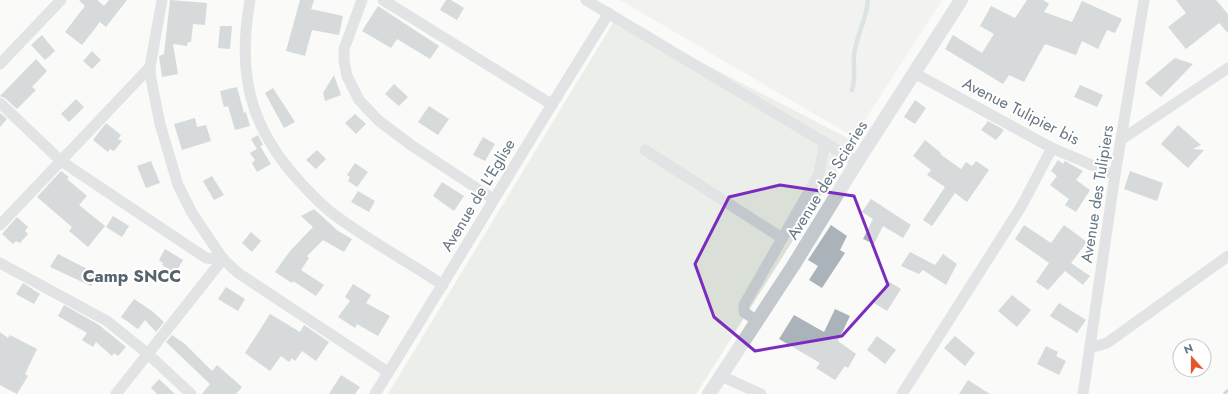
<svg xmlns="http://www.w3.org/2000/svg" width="1228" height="394" viewBox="0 0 1228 394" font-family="Jost,sans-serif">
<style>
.built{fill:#e8e9e9}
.green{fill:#dadfd7}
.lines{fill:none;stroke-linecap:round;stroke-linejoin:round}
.stream{stroke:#bbc7cb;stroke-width:4.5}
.building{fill:#aab3b9}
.minor{stroke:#c3c8cc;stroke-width:11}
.tertiary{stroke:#c3c8cc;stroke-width:14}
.rail{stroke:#a2aab0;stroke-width:3;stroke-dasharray:6 3;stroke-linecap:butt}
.marked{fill:none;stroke:#7b2cbf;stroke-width:3;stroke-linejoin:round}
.labels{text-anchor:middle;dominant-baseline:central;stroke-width:4;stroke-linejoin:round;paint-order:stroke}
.street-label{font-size:16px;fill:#657683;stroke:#fff}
.neighbourhood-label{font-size:17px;font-weight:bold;fill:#57646e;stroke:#fff}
</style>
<rect width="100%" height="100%" fill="#fafaf8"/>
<path class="built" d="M620 0H942L854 137Z"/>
<path class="green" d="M616 18 855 142 696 394H388Z"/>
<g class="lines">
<path class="stream" d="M852 90C856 78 853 67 854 55 856 36 867 19 868 0"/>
</g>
<g class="building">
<path d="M79 0H97L104 6 109 0H127L106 27 100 22 82 45 65 32 85 6Z"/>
<path d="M170 0 207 3 205 25 193 24 191 42H188L187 46 173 44 178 74 162 77 159 56 164 54Z"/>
<path d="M300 0H314L311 9 343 16 339 35 312 30 305 56 286 51Z"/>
<path d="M446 0H451L464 8 457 20 440 10Z"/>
<path d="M1027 0H1043L1049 4 1044 12 1072 22 1082 1 1122 19 1115 33 1107 30 1098 49 1082 41 1076 55 1045 44 1024 82 1009 75 1003 84 945 49 953 35 982 53 994 34 980 26 991 6 1015 18Z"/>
<path d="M1176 0H1216L1228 14V33L1219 23 1186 49 1168 27 1186 13Z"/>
<path d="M378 6 439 46 430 59 397 39 391 48 362 31Z"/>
<path d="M220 26H232L230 49 218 48Z"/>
<path d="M42 35 55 51 45 60 31 45Z"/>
<path d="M92 51 101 60 92 69 83 61Z"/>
<path d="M1175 58 1193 64 1161 97 1145 83Z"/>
<path d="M36 59 47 71 32 87 36 90 17 109 5 98 0 96Z"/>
<path d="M334 75 341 95 325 101 323 93Z"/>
<path d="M394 84 408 97 399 106 385 94Z"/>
<path d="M1080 85 1103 95 1097 107 1074 97Z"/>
<path d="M237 87 244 113 246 112 250 126 235 130 228 106 224 107 220 91Z"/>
<path d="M273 88 295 122 284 128 265 93Z"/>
<path d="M76 99 84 107 69 122 61 114Z"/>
<path d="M915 100 926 108 915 124 904 117Z"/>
<path d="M429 106 449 119 438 135 418 122Z"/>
<path d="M0 113 7 119 0 127Z"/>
<path d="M355 114 366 124 356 134 345 123Z"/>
<path d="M195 118 197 127 206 125 211 141 182 150 174 124Z"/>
<path d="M988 121 1004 130 996 140 981 130Z"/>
<path d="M106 123 121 135 118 139 122 141 114 151 110 149 108 152 93 140Z"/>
<path d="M1178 125 1201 145 1193 149 1204 150 1188 168 1161 144Z"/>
<path d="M258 135 263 145 260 146 271 164 257 172 252 163 255 160 250 153 257 149 251 139Z"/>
<path d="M483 137 495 144 485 161 473 155Z"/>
<path d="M925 140 941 153 940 154 961 169 966 162 972 166 976 161 989 170 967 202 955 193 932 226 923 220 945 187 927 175 931 170 913 156Z"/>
<path d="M317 150 326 159 316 169 306 160Z"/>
<path d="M1058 160 1063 164 1065 161 1083 171 1076 180 1090 190 1076 212 1065 205 1069 199 1050 185 1057 176 1051 171Z"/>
<path d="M151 161 160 183 146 188 137 166Z"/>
<path d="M355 163 368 172 357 187 348 181 350 177 347 175Z"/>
<path d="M61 171 69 177 67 179 87 196 79 205 105 226 88 247 69 231 72 227 37 197Z"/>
<path d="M1130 171 1163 183 1157 201 1124 189Z"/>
<path d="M212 176 224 195 214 200 203 181Z"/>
<path d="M442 182 464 196 454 211 433 196Z"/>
<path d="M358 191 375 201 369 212 351 202Z"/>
<path d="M871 199 911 225 903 238 883 226 874 244 863 239 873 219 862 212Z"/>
<path d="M314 209 338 231 352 239 344 252 323 240 307 256 309 258 301 270 324 285 316 296 293 281 292 283 275 272 290 251 313 227 301 216Z"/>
<path d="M113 216 129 226 122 237 106 227Z"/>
<path d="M17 217 28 227 25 231 28 234 20 243 16 241 13 244 2 234Z"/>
<path d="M831 225 847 236 840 250 845 253 822 288 809 280 818 266 808 260Z"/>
<path d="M1024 225 1051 243 1064 225 1087 242 1071 263 1090 276 1083 285 1065 271 1048 290 1036 282 1049 263 1015 239Z"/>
<path d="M251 232 261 241 252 252 242 243Z"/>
<path d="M165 249 183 260 177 270 173 268 172 271 162 265 163 263 159 260Z"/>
<path d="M910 252 935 265 943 254 957 264 946 285 923 270 919 274 901 266Z"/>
<path d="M58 254 97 274 91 286 50 267Z"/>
<path d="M888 281 901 289 887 311 874 303Z"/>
<path d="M23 283 40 294 34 304 16 294Z"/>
<path d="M353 284 371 295 366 303 390 316 378 336 357 324 355 328 338 317 350 301 345 297Z"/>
<path d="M226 287 245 299 238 311 218 299Z"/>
<path d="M1012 295 1031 310 1017 327 998 311Z"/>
<path d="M134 299 152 311 164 322 156 332 145 320 138 329 121 317Z"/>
<path d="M1059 303 1086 320 1077 333 1050 316Z"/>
<path d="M64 305 99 325 126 347 118 356 114 353 112 356 96 342 93 347 82 340 87 333 58 316Z"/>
<path d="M835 309 850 316 838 341 856 354 848 368 845 366 835 380 816 368 820 363 779 339 794 315 824 332Z"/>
<path d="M270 314 300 332 304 325 329 342 316 361 302 351 295 361 292 358 289 362 281 356 270 371 245 353Z"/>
<path d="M0 332 8 338 10 335 37 349 25 374 28 376 17 394 0 385Z"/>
<path d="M172 335 185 344 212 371 217 365 242 387 236 394H202L210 384 166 342Z"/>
<path d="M877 336 896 350 885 364 867 350Z"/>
<path d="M955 336 975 353 965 366 944 348Z"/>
<path d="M1046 346 1058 352 1056 356 1066 361 1059 375 1037 364Z"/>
<path d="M341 375 360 387 355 394H329Z"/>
<path d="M159 379 175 394H157L151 388Z"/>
<path d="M968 380 990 394H959Z"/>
</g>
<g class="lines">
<g class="minor">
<path d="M162 0 150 67 151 79 160 124 178 185 192 213 223 259 238 273 388 372"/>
<path d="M250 0C237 73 249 127 300 182 311 194 323 207 336 216 370 241 408 262 443 285"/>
<path d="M362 0 344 49V61L347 76 359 100 379 121 411 145 493 199"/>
<path d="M383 0 551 104"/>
<path d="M586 0 857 162"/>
<path d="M0 64 61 0"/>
<path d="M914 73 1052 148 1115 175"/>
<path d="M0 103 61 161 206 258 223 259"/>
<path d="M1122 139 1228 68"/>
<path d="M645 150 782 238"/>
<path d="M0 225 150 67"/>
<path d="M0 263 107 321 148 354 191 394"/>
<path d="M757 321 744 312V305L819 174 825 142"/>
<path d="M1090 348 1107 343 1228 256"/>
<path d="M721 376 761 394"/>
<path d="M116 394 223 259"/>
<path d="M375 394C454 268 529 139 609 13"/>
<path d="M902 394 1021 207 1052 148"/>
<path d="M1083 394 1115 175 1144 0"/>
</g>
<path class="tertiary" d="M709 394 793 266 857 162 961 0"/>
<path class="rail" d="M1224 394 1228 390"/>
</g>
<path d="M0 0H1228V394H0ZM780 185 854 196 888 285 842 336 755 351 714 317 695 264 729 197Z" fill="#fafaf8" fill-opacity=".55" fill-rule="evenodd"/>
<path class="marked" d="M780 185 854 196 888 285 842 336 755 351 714 317 695 264 729 197Z"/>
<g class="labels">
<g class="street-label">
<text transform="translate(1021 111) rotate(27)">Avenue Tulipier bis</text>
<text transform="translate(827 180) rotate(-58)">Avenue des Scieries</text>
<text transform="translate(1097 194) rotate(-81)">Avenue des Tulipiers</text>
<text transform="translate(478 195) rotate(-59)">Avenue de L'Eglise</text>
</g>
<g class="neighbourhood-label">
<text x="132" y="276">Camp SNCC</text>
</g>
</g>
<g transform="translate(1192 358) rotate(339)"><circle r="19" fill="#ffffff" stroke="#c1c8cd"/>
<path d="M0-3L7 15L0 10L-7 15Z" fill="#e4572e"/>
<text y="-6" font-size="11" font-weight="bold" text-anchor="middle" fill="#657683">N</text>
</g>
</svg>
